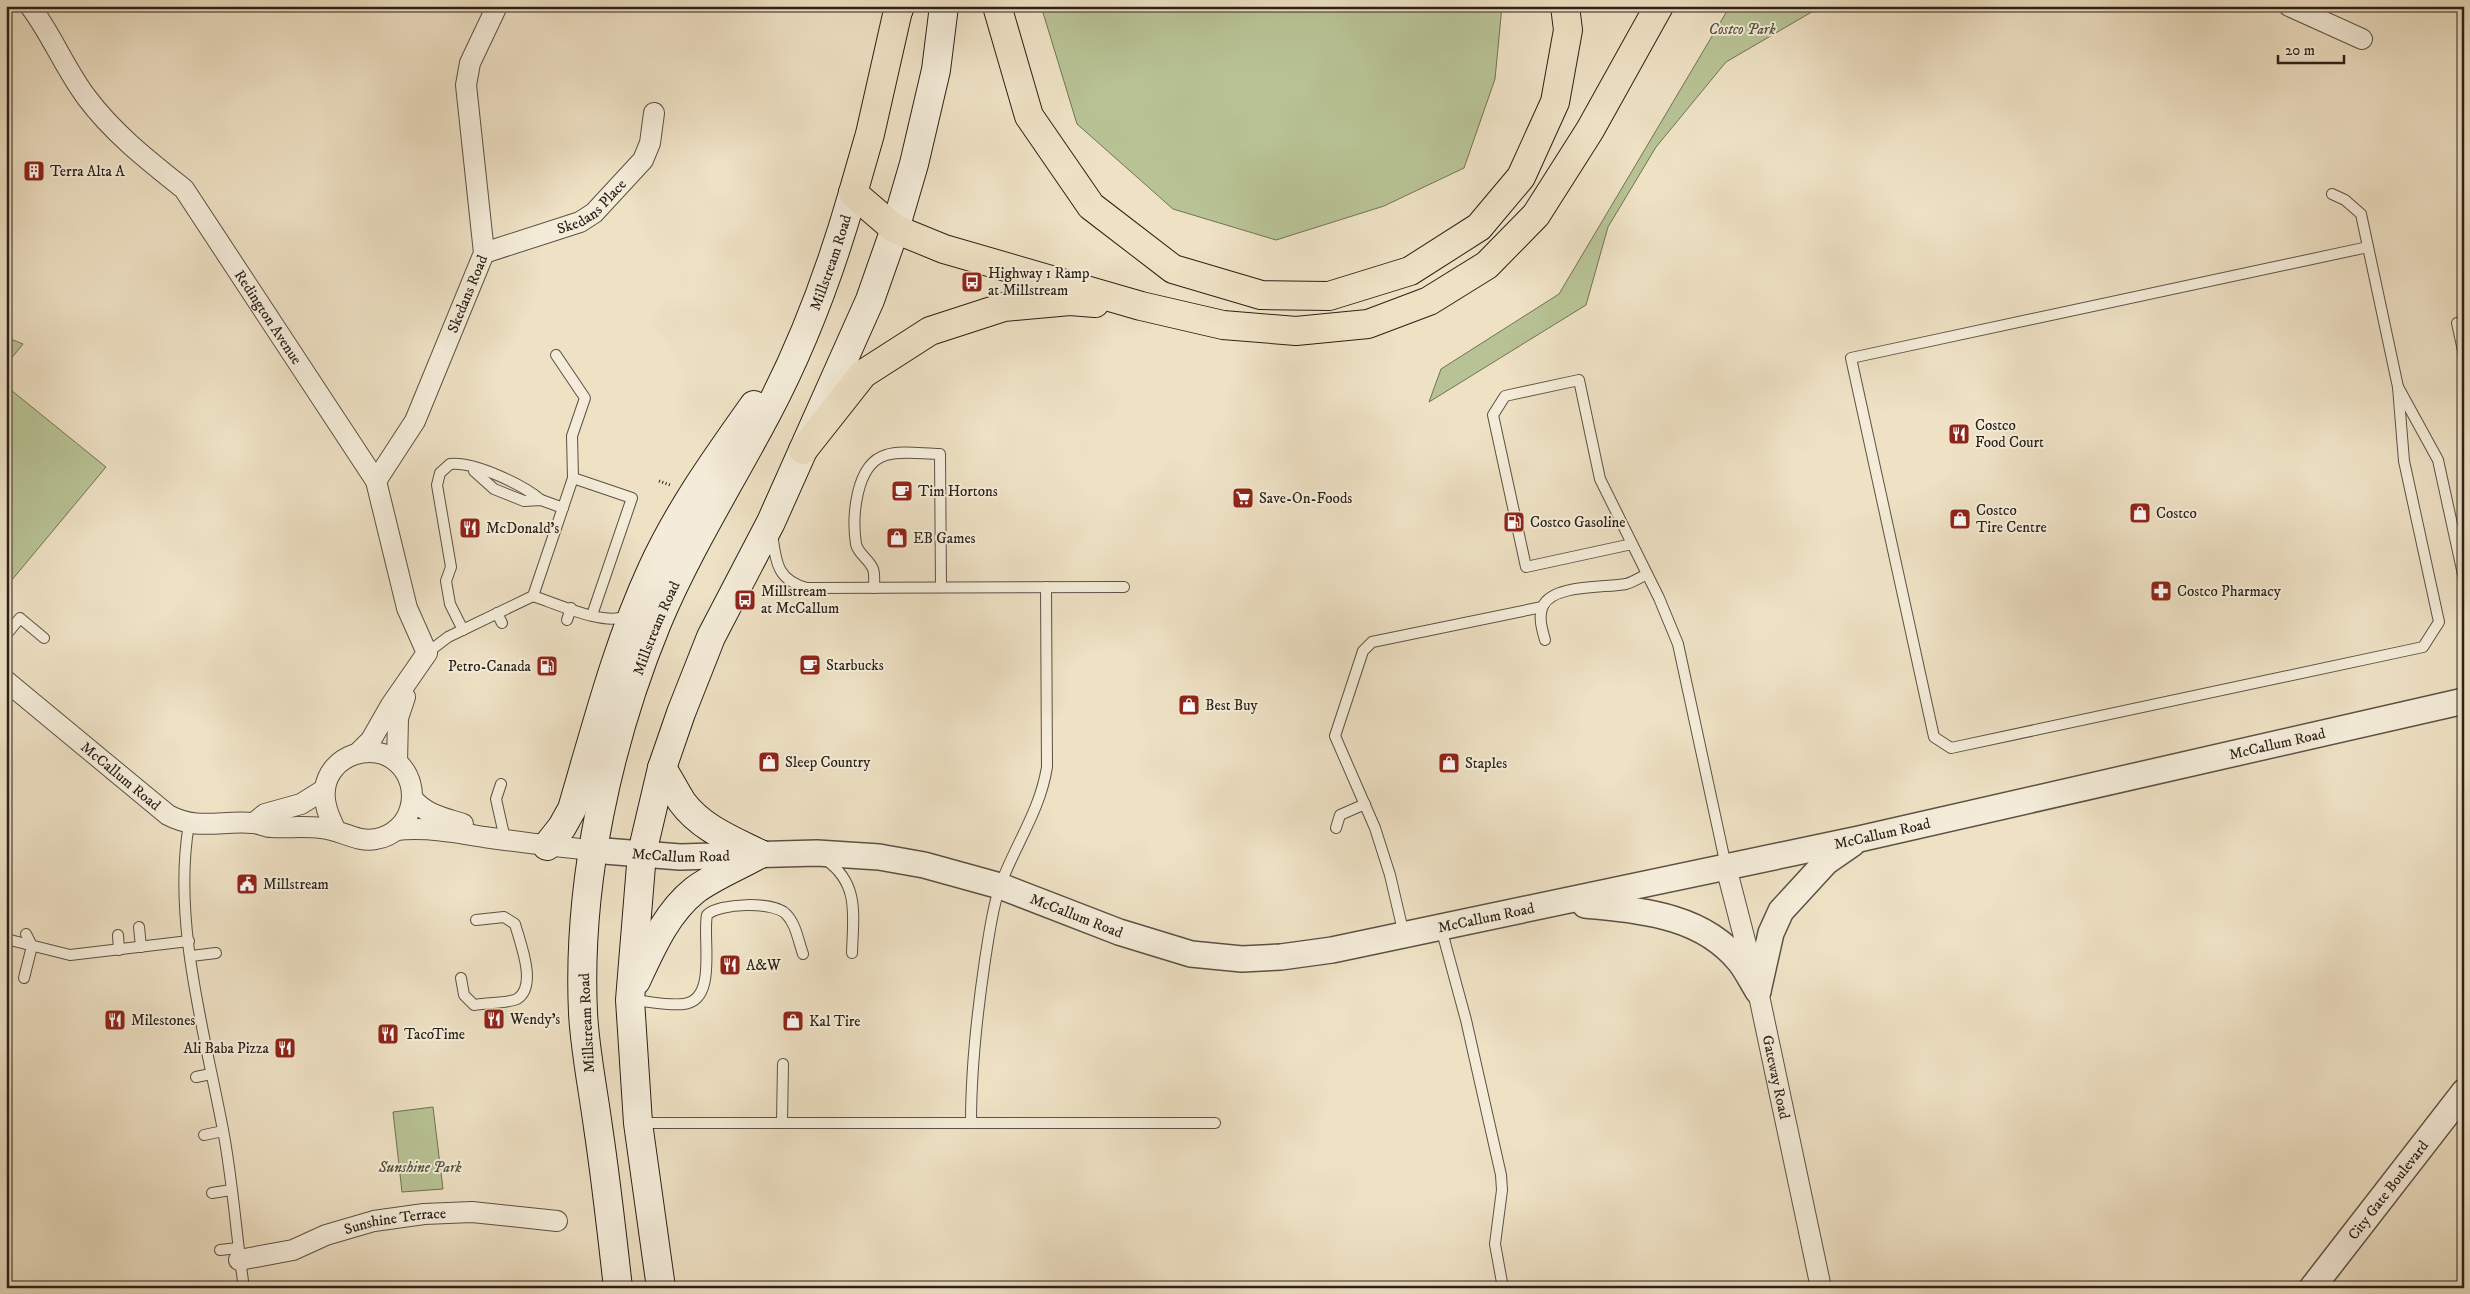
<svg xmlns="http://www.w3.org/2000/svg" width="2470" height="1294" viewBox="0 0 2470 1294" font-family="'IM FELL DW Pica',serif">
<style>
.green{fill:#b8c395;stroke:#727257}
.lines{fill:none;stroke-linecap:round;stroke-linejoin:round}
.service-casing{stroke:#5c5144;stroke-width:12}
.minor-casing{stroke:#5c5144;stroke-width:22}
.tertiary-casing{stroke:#5c5144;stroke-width:28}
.secondary-casing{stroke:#2b2119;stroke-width:30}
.primary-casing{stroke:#2b2119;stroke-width:30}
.motorway-casing{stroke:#2b2119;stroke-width:30}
.path{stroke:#2b2119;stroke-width:3;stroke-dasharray:1 2.5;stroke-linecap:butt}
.service{stroke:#f4ecd9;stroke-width:10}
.minor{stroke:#f4ecd9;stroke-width:20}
.tertiary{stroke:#f4ecd9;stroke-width:25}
.secondary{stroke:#f4ecd9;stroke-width:28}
.primary{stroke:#eee1c4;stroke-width:28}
.motorway{stroke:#eee1c4;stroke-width:28}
.labels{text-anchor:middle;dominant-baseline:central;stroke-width:4;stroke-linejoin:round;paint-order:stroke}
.park-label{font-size:15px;font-style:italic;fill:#55523e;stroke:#f4ecd9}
.poi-label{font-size:15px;fill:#2b2119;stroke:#f4ecd9;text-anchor:start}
.street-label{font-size:15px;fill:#2b2119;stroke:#f4ecd9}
</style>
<rect width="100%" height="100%" fill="#eee1c4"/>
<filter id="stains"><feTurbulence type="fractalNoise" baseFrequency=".004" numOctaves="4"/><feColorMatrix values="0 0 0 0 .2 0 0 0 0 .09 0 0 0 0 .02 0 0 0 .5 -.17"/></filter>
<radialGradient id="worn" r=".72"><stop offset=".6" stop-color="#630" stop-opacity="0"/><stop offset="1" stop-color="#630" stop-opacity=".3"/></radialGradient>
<g class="green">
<path d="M1041 6H1502L1495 79 1464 168 1384 206 1276 240 1173 209 1077 124Z"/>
<path d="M1730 6H1822L1726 62 1656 147 1608 227 1586 305 1429 402 1441 369 1559 294Z"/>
<path d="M6 337 23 344 6 365Z"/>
<path d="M6 386 106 467 6 587Z"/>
<path d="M433 1107 443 1189 402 1192 393 1112Z"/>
</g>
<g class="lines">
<g class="service-casing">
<g id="service">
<path d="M2332 194 2345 200 2361 214 2398 387 2438 460 2464 579"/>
<path d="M2368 247 1851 358 1934 737 1951 748 2423 647 2439 622 2404 461 2398 387"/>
<path d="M2464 322 2457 323 2464 355"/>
<path d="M556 355 585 398 572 436 573 478"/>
<path d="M474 471 494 489 524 501 541 500 563 508"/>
<path d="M772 533C776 561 776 580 807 588L1124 587"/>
<path d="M1632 544 1526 567 1493 415 1505 396 1579 380 1600 479 1659 598 1678 644 1726 866"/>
<path d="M874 588C874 582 875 574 873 569 869 559 858 554 856 544 852 518 855 464 886 455 901 450 923 454 940 454L941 587"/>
<path d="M533 596C555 603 608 628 627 615"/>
<path d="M497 613 502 623"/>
<path d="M567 620 571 608"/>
<path d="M463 630 450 604 446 581 451 567 437 485 440 473 450 464C474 461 523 485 541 500"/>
<path d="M6 635 20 618 44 638"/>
<path d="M1545 640C1542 629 1538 617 1543 606 1553 584 1605 588 1626 584 1633 582 1641 577 1647 574"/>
<path d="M427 653 448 637 533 596 573 478 632 498 592 615"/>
<path d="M501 784 496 799 505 839"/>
<path d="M189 824C172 921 205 1034 223 1130 233 1182 236 1235 244 1288"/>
<path d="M1336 828 1340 815 1365 804"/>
<path d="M826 860C860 884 853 916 852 953"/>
<path d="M139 927 141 947"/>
<path d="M1441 928 1466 1020 1501 1175 1502 1190 1495 1244 1503 1288"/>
<path d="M118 935 119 950"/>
<path d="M1404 935 1390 875 1375 828 1335 736 1363 651 1372 642 1542 607"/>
<path d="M6 939 70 955 189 941"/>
<path d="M191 956 216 953"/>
<path d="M24 978 32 946 26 934"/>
<path d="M461 978 464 995 474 1005C484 1003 509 1003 517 999 538 986 520 943 515 924L504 917 476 920"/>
<path d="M631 1000C648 1001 667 1006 684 1004 718 1000 702 938 707 915 719 903 773 901 786 914 796 924 798 940 803 954"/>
<path d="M196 1077 211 1074"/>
<path d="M782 1122 783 1064"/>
<path d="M971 1122C971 1067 977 1014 985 960 989 936 992 909 1000 886 1015 845 1040 811 1047 767L1046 587"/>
<path d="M638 1123H1215"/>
<path d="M204 1135 223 1131"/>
<path d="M212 1193 231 1190"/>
<path d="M220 1250 238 1248"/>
</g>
</g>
<g class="minor-casing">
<g id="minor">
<path id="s1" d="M30 6C52 35 65 69 87 98 114 134 149 161 184 189L376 481 407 608 427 653 391 705 371 740 358 753"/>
<path d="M2289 6 2362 39"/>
<path id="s2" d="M484 253 580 222 594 213 643 160 650 143 654 113"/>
<path id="s3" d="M376 481 415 421 484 253 466 85 470 63 497 6"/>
<path id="s4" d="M6 681 168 815C198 831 222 820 253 823 259 823 265 827 271 827 288 828 304 826 321 828 339 829 357 843 376 839 412 833 424 788 398 763 374 740 329 755 325 789 323 803 329 816 335 829"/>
<path d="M397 762 398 718 405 697"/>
<path d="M413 799C426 815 445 818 463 824"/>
<path d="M254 823 265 814 301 804 325 789"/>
<path d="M396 830C426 827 455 832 484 837 520 842 556 847 592 850"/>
<path id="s5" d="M1726 867 1758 991 1821 1288"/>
<path id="s6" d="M239 1260 293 1250 326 1235 374 1221 424 1214 472 1212 557 1221"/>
</g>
</g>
<g class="tertiary-casing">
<g id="tertiary">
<path id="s7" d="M592 850 680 857 817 853 879 857 924 865 1000 886 1119 932 1191 954 1242 959 1281 957 1332 950 1859 839 2464 701"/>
<path d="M1585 905C1641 911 1701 914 1740 962 1747 971 1752 982 1758 991"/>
<path d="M1758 991 1771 933 1781 911 1826 862 1852 844"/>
<path id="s8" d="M2312 1288 2464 1092"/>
</g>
</g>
<g class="secondary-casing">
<g id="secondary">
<path d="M662 768C669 779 675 791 682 802 701 828 732 840 760 854"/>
<path d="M547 846 562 827 572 809C596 728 617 645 652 569 679 510 717 457 754 405"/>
<path d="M636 981C651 949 666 913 695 890 714 876 739 866 760 854"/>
<path id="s9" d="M618 1288C612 1234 606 1180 598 1127 593 1089 585 1051 583 1013 577 884 608 742 657 623 687 551 730 483 767 413 804 343 831 270 853 193"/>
<path d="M661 1288 638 1123 630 1000 642 853 662 768 681 713 711 637 771 522 870 300 895 229 914 164 936 70 944 6"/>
</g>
</g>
<g class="primary-casing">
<path id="primary" d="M853 193 870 134 899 6"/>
</g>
<g class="motorway-casing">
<g id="motorway">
<path d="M899 6V9"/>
<path d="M997 6 1029 116 1091 206 1173 269 1261 295 1329 296 1410 271 1479 227 1521 177 1555 102 1568 30 1565 6"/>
<path d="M853 193 895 229 944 249 1141 306 1223 325 1296 331 1368 324 1429 301 1487 265 1536 215 1590 130 1659 6"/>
<path d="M803 450 863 374 930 331 1004 307 1070 301 1095 303"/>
</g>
</g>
<path class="path" d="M659 481 670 485"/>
<use href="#service" class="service"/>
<use href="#minor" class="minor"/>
<use href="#tertiary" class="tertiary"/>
<use href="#secondary" class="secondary"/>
<use href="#primary" class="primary"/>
<use href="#motorway" class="motorway"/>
</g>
<defs>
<g id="building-square" transform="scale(1.125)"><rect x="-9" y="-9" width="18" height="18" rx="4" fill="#8f2418" stroke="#f4ecd9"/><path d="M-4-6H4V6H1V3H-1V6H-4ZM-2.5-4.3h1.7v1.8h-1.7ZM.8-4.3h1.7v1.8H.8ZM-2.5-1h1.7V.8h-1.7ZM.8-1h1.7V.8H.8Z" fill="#fff"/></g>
<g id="bus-square" transform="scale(1.125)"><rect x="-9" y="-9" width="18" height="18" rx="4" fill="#8f2418" stroke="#f4ecd9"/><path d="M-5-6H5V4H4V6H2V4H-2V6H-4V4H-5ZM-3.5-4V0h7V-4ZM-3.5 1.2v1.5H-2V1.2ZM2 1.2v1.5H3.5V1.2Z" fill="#fff"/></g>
<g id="restaurant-square" transform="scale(1.125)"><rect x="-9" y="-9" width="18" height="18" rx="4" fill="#8f2418" stroke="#f4ecd9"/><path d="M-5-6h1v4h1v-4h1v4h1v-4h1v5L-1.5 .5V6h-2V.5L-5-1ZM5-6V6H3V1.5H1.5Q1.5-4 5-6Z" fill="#fff"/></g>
<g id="cafe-square" transform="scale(1.125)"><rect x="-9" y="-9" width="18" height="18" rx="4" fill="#8f2418" stroke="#f4ecd9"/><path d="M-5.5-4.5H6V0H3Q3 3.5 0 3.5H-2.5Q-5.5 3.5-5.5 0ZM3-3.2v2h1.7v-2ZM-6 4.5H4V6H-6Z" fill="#fff"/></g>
<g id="supermarket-square" transform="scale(1.125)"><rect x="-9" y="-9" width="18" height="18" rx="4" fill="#8f2418" stroke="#f4ecd9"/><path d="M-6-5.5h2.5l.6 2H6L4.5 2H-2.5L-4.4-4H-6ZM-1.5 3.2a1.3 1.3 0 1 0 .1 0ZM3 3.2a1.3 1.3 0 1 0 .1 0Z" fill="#fff"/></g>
<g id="shop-square" transform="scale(1.125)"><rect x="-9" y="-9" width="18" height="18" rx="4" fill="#8f2418" stroke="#f4ecd9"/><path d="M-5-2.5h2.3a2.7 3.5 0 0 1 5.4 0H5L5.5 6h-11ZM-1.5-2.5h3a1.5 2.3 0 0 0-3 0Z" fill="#fff"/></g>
<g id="fuel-square" transform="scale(1.125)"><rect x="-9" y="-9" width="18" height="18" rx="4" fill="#8f2418" stroke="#f4ecd9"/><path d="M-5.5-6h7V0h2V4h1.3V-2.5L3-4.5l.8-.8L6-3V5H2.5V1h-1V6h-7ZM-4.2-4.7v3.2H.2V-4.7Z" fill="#fff"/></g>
<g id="pharmacy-square" transform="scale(1.125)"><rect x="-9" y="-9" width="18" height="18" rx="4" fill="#8f2418" stroke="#f4ecd9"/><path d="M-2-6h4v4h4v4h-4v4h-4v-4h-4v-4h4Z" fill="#fff"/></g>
<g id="civic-square" transform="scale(1.125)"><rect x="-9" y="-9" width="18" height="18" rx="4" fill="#8f2418" stroke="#f4ecd9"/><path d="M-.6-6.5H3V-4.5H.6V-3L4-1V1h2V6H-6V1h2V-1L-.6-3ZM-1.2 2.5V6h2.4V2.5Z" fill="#fff"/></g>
</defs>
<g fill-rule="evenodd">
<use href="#building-square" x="34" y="171"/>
<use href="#bus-square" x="972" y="282"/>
<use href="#restaurant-square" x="1959" y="434"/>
<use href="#cafe-square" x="902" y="491"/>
<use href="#supermarket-square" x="1243" y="498"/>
<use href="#shop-square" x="2140" y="513"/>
<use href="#shop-square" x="1960" y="519"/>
<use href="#fuel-square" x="1514" y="522"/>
<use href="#restaurant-square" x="470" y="528"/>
<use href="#shop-square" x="897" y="538"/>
<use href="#pharmacy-square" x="2161" y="591"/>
<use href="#bus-square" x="745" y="600"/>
<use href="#cafe-square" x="810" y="665"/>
<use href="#fuel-square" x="547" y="666"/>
<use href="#shop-square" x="1189" y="705"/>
<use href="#shop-square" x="769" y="762"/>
<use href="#shop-square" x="1449" y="763"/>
<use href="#civic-square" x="247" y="884"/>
<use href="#restaurant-square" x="730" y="965"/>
<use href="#restaurant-square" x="494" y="1019"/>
<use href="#restaurant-square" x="115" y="1020"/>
<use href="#shop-square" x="793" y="1021"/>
<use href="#restaurant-square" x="388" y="1034"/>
<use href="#restaurant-square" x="285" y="1048"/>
</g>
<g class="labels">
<g class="park-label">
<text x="1742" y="29">Costco Park</text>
<text x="420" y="1167">Sunshine Park</text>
</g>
<g class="poi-label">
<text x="50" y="171">Terra Alta A</text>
<text x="988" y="273">Highway 1 Ramp<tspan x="988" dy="17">at Millstream</tspan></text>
<text x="1975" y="425">Costco<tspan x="1975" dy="17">Food Court</tspan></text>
<text x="918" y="491">Tim Hortons</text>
<text x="1259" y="498">Save-On-Foods</text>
<text x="1976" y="510">Costco<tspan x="1976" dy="17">Tire Centre</tspan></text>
<text x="2156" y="513">Costco</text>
<text x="1530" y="522">Costco Gasoline</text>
<text x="486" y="528">McDonald's</text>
<text x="913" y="538">EB Games</text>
<text x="761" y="591">Millstream<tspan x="761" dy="17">at McCallum</tspan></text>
<text x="2177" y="591">Costco Pharmacy</text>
<text x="826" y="665">Starbucks</text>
<text x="531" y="666" text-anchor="end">Petro-Canada</text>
<text x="1205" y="705">Best Buy</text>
<text x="785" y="762">Sleep Country</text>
<text x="1465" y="763">Staples</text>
<text x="263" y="884">Millstream</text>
<text x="746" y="965">A&amp;W</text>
<text x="510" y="1019">Wendy's</text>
<text x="131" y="1020">Milestones</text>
<text x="809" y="1021">Kal Tire</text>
<text x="404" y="1034">TacoTime</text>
<text x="269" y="1048" text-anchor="end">Ali Baba Pizza</text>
</g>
<g class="street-label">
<text stroke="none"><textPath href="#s2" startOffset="119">Skedans Place</textPath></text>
<text stroke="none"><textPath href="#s9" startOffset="1078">Millstream Road</textPath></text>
<text stroke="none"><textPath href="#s3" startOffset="209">Skedans Road</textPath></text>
<text stroke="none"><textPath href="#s1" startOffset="395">Redington Avenue</textPath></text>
<text stroke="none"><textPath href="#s9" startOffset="672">Millstream Road</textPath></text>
<text stroke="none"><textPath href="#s7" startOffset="1724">McCallum Road</textPath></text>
<text stroke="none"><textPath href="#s4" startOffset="149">McCallum Road</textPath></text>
<text stroke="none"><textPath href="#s7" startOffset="1319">McCallum Road</textPath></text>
<text stroke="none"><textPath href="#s7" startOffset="89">McCallum Road</textPath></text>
<text stroke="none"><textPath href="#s7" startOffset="494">McCallum Road</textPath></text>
<text stroke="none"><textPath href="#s7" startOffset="914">McCallum Road</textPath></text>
<text transform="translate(587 1023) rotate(-93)">Millstream Road</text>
<text stroke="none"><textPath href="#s5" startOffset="216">Gateway Road</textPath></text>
<text stroke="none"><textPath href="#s8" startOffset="124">City Gate Boulevard</textPath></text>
<text stroke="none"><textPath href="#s6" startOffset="162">Sunshine Terrace</textPath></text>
</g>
</g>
<rect width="2470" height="1294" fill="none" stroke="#eee1c4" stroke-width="25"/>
<rect x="8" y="8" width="2455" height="1279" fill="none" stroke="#2b2119" stroke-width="2.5"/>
<rect x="12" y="12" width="2445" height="1269" fill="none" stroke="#2b2119"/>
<path d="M2278 55v8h66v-8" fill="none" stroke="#2b2119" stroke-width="2.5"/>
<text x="2285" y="55" font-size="15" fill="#2b2119" stroke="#f4ecd9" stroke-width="4" paint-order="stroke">20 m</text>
<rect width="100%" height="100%" filter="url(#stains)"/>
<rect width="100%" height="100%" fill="url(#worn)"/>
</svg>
